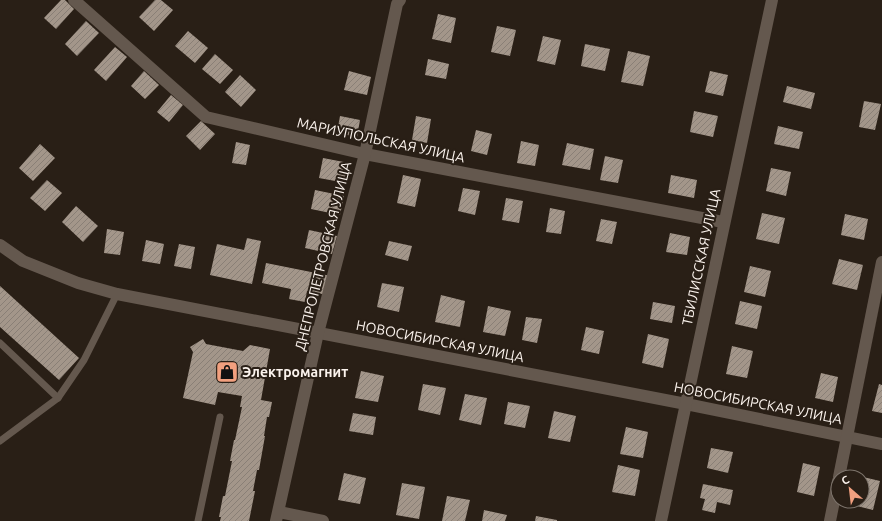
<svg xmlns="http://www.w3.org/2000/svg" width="882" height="521" viewBox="0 0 882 521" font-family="Ubuntu,sans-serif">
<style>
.building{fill:url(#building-hatch)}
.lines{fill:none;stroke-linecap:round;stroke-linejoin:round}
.lane{stroke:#64584e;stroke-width:7}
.street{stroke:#64584e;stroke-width:12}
.labels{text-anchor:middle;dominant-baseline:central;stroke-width:4;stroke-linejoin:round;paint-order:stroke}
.street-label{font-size:14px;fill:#fbf3ed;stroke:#291f16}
.poi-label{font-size:14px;font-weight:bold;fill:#fbf3ed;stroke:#291f16;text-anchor:start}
</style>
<defs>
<pattern id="building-hatch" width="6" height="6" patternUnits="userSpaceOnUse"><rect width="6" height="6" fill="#a3968a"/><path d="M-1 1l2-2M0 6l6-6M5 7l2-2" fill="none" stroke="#897f76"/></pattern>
</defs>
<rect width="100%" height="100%" fill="#291f16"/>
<g class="building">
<path d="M61 0H65L74 9 56 29 44 18Z"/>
<path d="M155 0H161L173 10 154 31 139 17Z"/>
<path d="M438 14 456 18 451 43 432 39Z"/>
<path d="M86 21 99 33 77 56 65 44Z"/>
<path d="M497 26 516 30 510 56 491 52Z"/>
<path d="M188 31 208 48 195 63 175 46Z"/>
<path d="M543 36 561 40 555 65 537 61Z"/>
<path d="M585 44 610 49 605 71 581 66Z"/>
<path d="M115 47 127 57 106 81 94 70Z"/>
<path d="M628 51 650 56 643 86 621 82Z"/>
<path d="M215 54 233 70 220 84 202 69Z"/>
<path d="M428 59 449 64 446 79 425 75Z"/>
<path d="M144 71 159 85 145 99 131 86Z"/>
<path d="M349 71 371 77 367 95 344 90Z"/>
<path d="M710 71 728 75 723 96 705 92Z"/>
<path d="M240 75 256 90 241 107 225 92Z"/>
<path d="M787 86 815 93 811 109 783 102Z"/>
<path d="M171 95 183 105 169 122 157 112Z"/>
<path d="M864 101 881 104 875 130 859 127Z"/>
<path d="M694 111 718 116 713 137 690 132Z"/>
<path d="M340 116 360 120 357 137 337 133Z"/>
<path d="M416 116 431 119 427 143 412 140Z"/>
<path d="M201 121 215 134 200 150 186 136Z"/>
<path d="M778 126 803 132 799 149 774 144Z"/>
<path d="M476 130 492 134 487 155 471 151Z"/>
<path d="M521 141 539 145 535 166 517 163Z"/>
<path d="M236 142 250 145 246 165 232 163Z"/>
<path d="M567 143 594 149 590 170 562 165Z"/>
<path d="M40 144 55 158 33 181 19 168Z"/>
<path d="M605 156 623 160 618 183 600 180Z"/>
<path d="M323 158 349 163 346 183 319 178Z"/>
<path d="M771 168 791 172 786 196 766 191Z"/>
<path d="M403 175 421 179 415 207 397 203Z"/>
<path d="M671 175 697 180 694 198 668 193Z"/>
<path d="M47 180 62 193 45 211 30 198Z"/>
<path d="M463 188 480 191 475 215 458 211Z"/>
<path d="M315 190 344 196 340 215 311 209Z"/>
<path d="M506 198 523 201 519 223 502 220Z"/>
<path d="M76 206 98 226 83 242 62 222Z"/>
<path d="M550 208 565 211 561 234 546 232Z"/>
<path d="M762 213 785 218 779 244 756 239Z"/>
<path d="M845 214 868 219 864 240 841 235Z"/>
<path d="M601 219 617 222 612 244 596 241Z"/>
<path d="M107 229 124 232 120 255 104 253Z"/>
<path d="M309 230 337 236 332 254 305 248Z"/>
<path d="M670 233 690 237 687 255 666 252Z"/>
<path d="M247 238 261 241 252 284 210 275 217 244 244 250Z"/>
<path d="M146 240 164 244 160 264 142 261Z"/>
<path d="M389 241 412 246 408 261 385 255Z"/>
<path d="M179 244 195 247 191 269 174 266Z"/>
<path d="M839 259 863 265 857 290 832 284Z"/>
<path d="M266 263 331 276 327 295 307 291 305 302 289 299 291 289 262 283Z"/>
<path d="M750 266 771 271 765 297 744 292Z"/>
<path d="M382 283 404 287 399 312 377 307Z"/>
<path d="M0 286 79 358 59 380 0 327Z"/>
<path d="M441 295 465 301 460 327 435 322Z"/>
<path d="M740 301 762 306 757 329 735 324Z"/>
<path d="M653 302 675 306 672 323 650 319Z"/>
<path d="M488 306 511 311 505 336 483 332Z"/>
<path d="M526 317 542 319 537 343 522 340Z"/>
<path d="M586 327 604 331 599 354 581 350Z"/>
<path d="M648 334 669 339 663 368 642 363Z"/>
<path d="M203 339 206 344 243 351 250 345 270 349 261 400 272 402 269 417H267L264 436H265L259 470H257L253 491H255L249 521H220L221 517H219L223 496H225L232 461H230L234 440H235L242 407H240L242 396 218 392 215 405 183 398 193 352 190 347Z"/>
<path d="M732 346 753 351 747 378 726 374Z"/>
<path d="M361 371 384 376 378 402 355 398Z"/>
<path d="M821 373 838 377 833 402 815 398Z"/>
<path d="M423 384 446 388 440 415 418 410Z"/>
<path d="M879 384 882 385V413L872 411Z"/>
<path d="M465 394 487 398 481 425 459 420Z"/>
<path d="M508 402 530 406 525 428 504 424Z"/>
<path d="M554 411 576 416 570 442 548 438Z"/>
<path d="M353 413 376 417 373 435 349 431Z"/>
<path d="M626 427 648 432 643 458 620 454Z"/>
<path d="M711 448 733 452 728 473 707 468Z"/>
<path d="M803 463 820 467 814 496 797 492Z"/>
<path d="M618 465 640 470 635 496 612 492Z"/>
<path d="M344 473 366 478 360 504 338 500Z"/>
<path d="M863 477 880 481 873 510 857 506 858 501H862Z"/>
<path d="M402 483 425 487 419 519 396 515Z"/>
<path d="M703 484 733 490 730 505 717 502 715 513 702 510 705 499 700 498Z"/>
<path d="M447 496 470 500 465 521H442Z"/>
<path d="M484 510 507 515 505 521H482Z"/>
<path d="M536 516 557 520V521H535Z"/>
</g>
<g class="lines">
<g class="lane">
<path d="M0 343 58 398"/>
<path d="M0 441 58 398 84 360 117 294"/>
<path d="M198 521 220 417"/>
</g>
<g class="street">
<path d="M74 0 206 117 365 154 723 222"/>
<path d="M0 245 23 261 78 283 117 294 686 404 882 444"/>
<path d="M839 477 882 262"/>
<path d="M279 512 323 521"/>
<path d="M276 521 318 333 365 154 397 4 400 0"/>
<path d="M661 521 772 0"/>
<path d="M830 521 838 481"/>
</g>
</g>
<defs>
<g id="shop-square" transform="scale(1.15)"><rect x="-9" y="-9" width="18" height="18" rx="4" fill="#f2a07f" stroke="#291f16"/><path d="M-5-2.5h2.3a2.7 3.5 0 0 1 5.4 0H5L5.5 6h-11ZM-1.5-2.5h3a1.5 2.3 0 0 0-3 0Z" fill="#111"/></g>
</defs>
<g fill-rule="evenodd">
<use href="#shop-square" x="227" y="372"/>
</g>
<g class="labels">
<g class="street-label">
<text transform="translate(381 140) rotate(12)">МАРИУПОЛЬСКАЯ УЛИЦА</text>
<text transform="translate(323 256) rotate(-76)">ДНЕПРОПЕТРОВСКАЯ УЛИЦА</text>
<text transform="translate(701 257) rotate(-78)">ТБИЛИССКАЯ УЛИЦА</text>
<text transform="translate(440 341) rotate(11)">НОВОСИБИРСКАЯ УЛИЦА</text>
<text transform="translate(758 403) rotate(11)">НОВОСИБИРСКАЯ УЛИЦА</text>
</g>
<g class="poi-label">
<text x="242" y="372">Электромагнит</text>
</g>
</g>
<g transform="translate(850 489) rotate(332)"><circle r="19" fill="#291f16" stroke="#7d746c"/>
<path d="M0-3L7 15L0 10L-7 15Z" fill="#f2a07f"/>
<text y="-6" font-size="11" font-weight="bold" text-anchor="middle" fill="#fbf3ed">С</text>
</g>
</svg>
